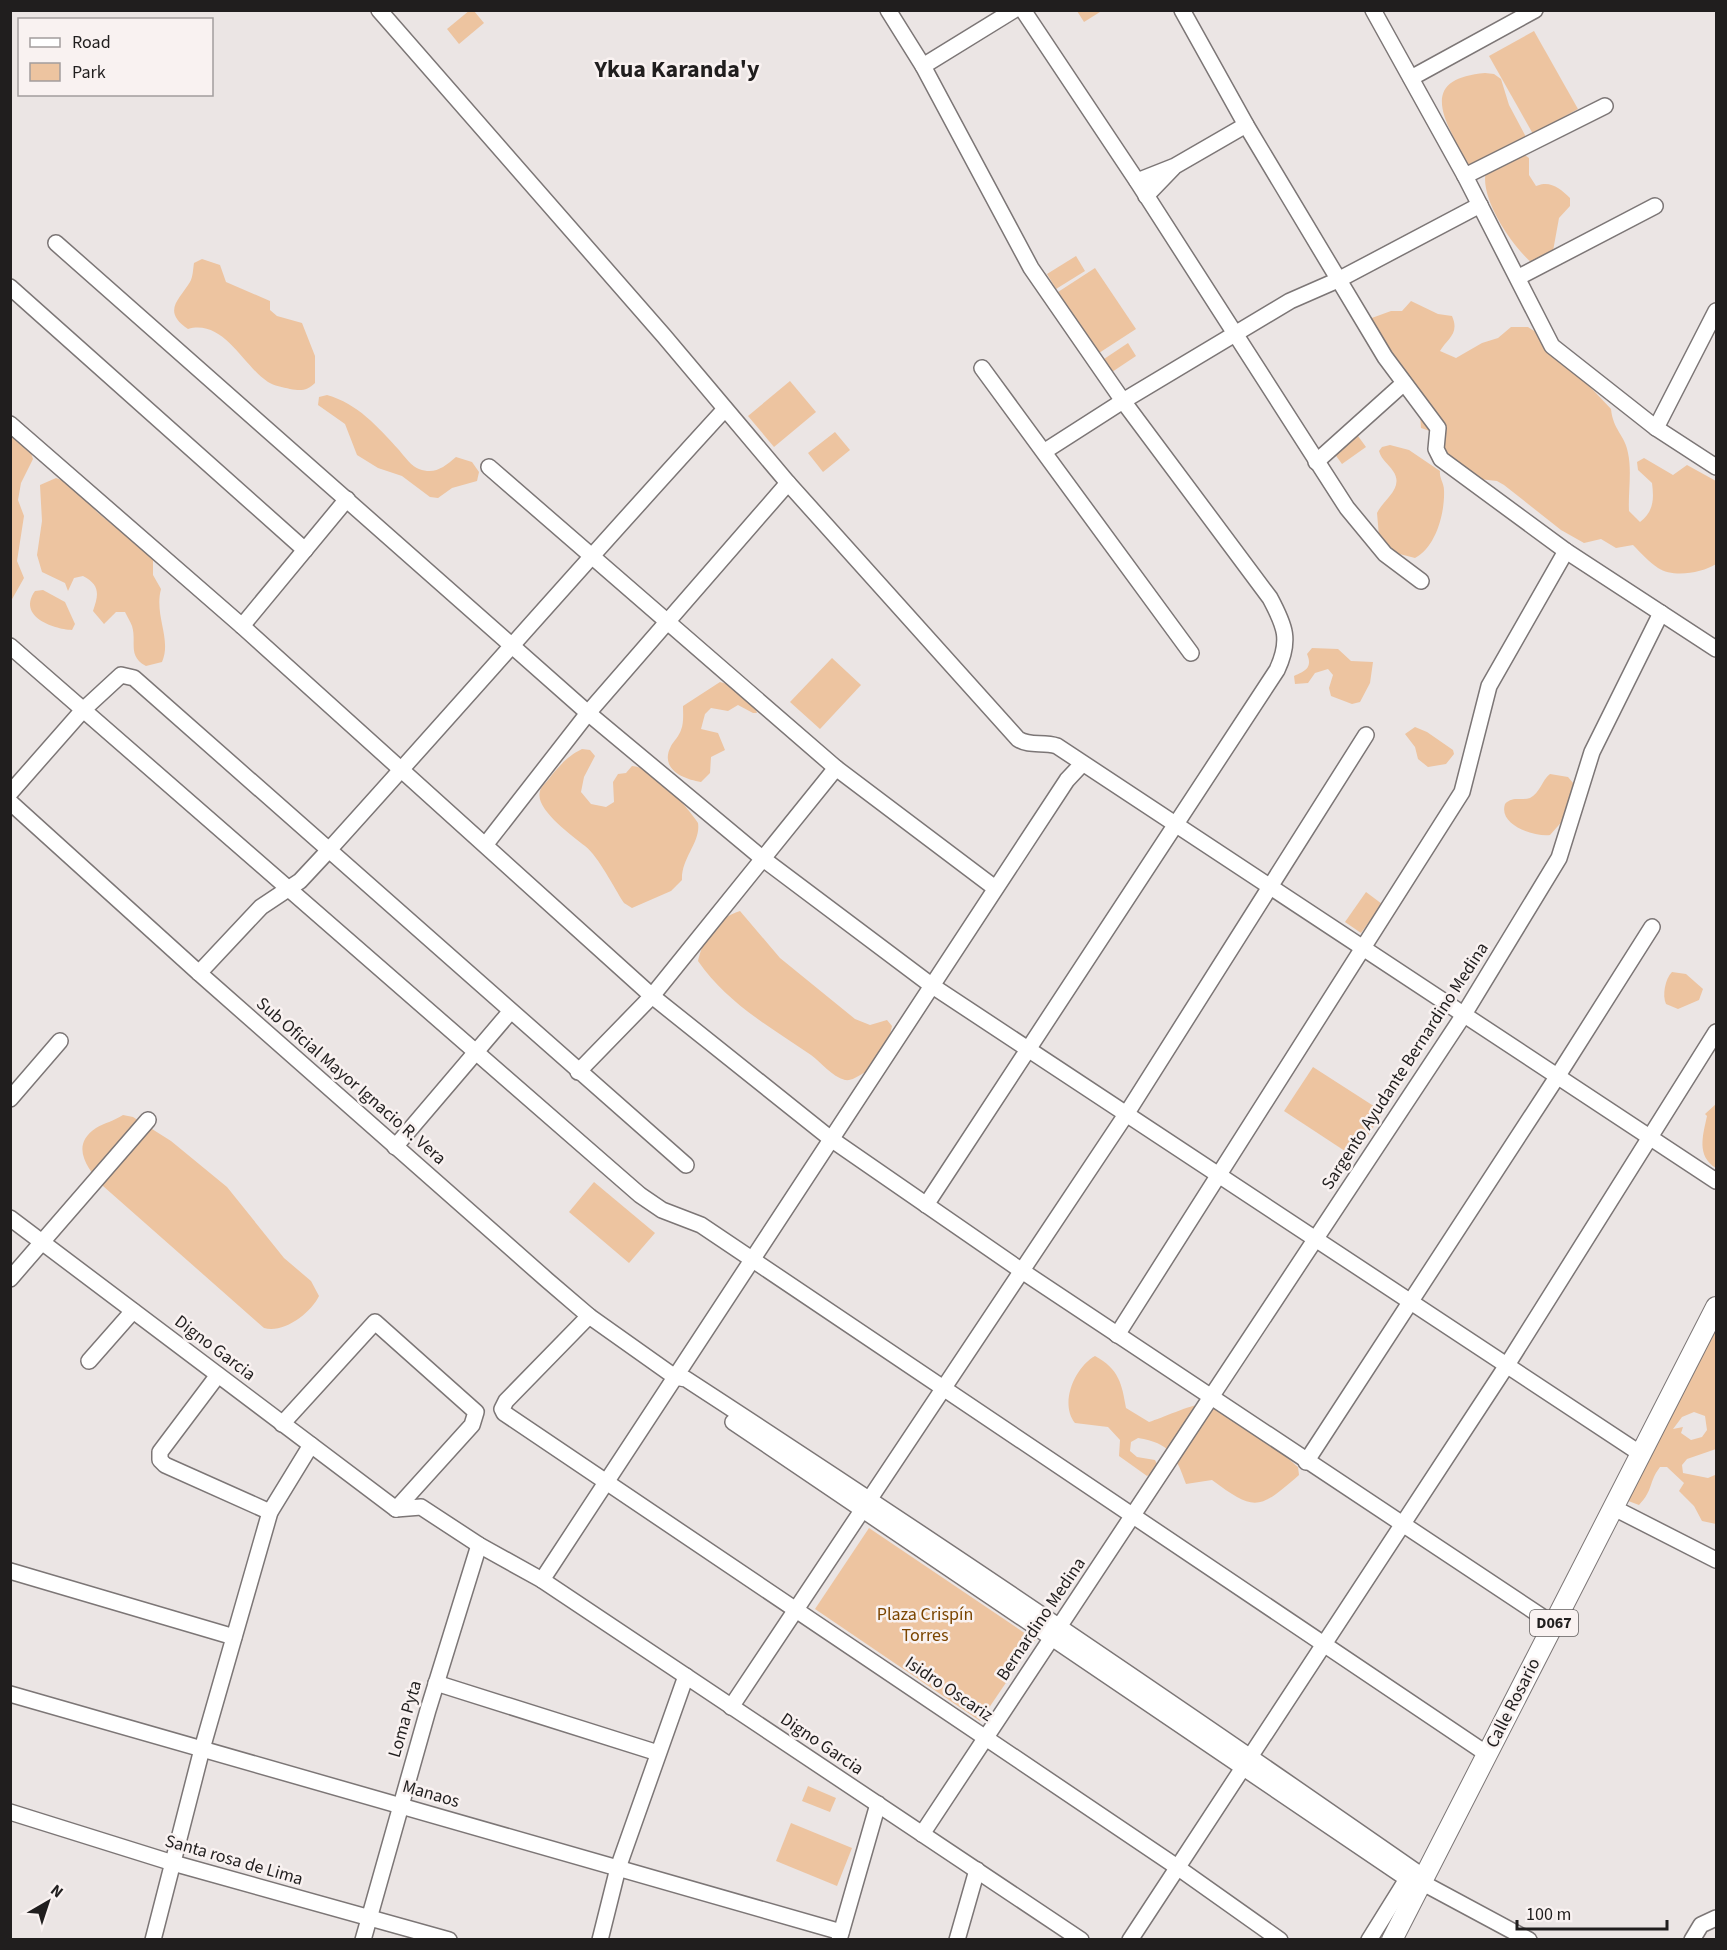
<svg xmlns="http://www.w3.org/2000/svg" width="1727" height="1950" viewBox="0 0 1727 1950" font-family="'Source Sans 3',sans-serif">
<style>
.green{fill:#edc4a0;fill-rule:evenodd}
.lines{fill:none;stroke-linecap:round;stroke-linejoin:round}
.minor-casing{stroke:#7c7676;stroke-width:18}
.major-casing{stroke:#7c7676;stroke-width:22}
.minor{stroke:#fff;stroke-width:15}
.major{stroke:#fff;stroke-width:20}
.labels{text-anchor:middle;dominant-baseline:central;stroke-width:5;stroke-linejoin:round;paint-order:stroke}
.shield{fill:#f9f2f1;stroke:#615e5d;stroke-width:1.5}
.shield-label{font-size:16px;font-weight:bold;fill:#201e1e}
.street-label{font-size:18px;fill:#201e1e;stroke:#f9f2f1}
.park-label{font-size:18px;fill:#7b4500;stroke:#f9f2f1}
.district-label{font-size:24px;font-weight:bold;fill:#201e1e;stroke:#f9f2f1}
</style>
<rect width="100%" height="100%" fill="#ebe5e4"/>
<g class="green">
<path d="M470 10 474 11 484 23 459 44 447 29Z"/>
<path d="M1077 11H1099L1100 12 1084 22Z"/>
<path d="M1534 31 1578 109 1533 134 1489 56Z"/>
<path d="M1485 73 1494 74 1501 79 1509 105 1526 137 1522 153 1529 158V175L1536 186C1550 180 1560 188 1570 198V206L1559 218 1553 251 1532 263C1512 246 1479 198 1486 171 1452 164 1464 158 1452 134 1432 95 1441 77 1485 73Z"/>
<path d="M1076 256 1085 271 1056 289 1047 274Z"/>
<path d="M202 259 220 265 226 282 270 301V310L277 316 302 323 315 356V383C307 391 301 391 290 389 283 387 274 386 268 382 243 366 224 319 188 329 161 311 180 299 190 282 193 277 193 269 194 263Z"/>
<path d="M1095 268 1136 329 1099 353 1058 292Z"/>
<path d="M1411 301 1438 314 1452 316C1460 334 1447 339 1440 351L1456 358 1482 343 1498 338 1511 327H1528L1542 336 1611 409C1613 430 1625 435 1628 453 1632 471 1628 493 1629 511L1640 522C1654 511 1654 499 1652 483L1638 470 1637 462 1644 458 1673 475 1687 465 1716 481V564C1702 573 1673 578 1658 568 1649 562 1641 553 1633 545L1616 548 1601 539 1584 543 1561 530 1504 485 1497 481 1479 479 1442 455 1430 431 1421 428 1419 399 1369 319 1391 311H1402Z"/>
<path d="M1128 343 1136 356 1112 372 1104 359Z"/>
<path d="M790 381 816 412 774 447 748 416Z"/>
<path d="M327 395C358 404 377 426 399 450 404 456 412 467 419 469 435 475 444 467 456 457L472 462 479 472 477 481 452 488 438 498 430 497 402 476 378 468 357 455 345 424 318 405 319 397Z"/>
<path d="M10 430 30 450 33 459 21 483 18 500 24 516 17 561 24 578 11 601Z"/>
<path d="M835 432 850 450 823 472 808 453Z"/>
<path d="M1358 436 1366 447 1342 464 1334 453Z"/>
<path d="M1390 445 1409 450 1440 471C1439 478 1444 483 1444 490 1445 513 1436 547 1415 558L1388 551 1379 536 1377 513C1383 500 1405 488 1393 471 1388 463 1382 461 1379 451L1382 447Z"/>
<path d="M56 478 72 484 97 512 153 558V575L161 589C154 616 172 639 162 662L146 666C127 656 137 642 132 626 130 621 127 616 125 612H116L104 624 93 611C99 594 100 585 83 576L74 578 68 591 65 583 42 572 37 555 42 521 40 485Z"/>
<path d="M43 590 65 602 75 624 72 630C52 629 17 616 35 591Z"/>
<path d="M1312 648 1338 649 1351 661 1373 662 1370 683 1360 702 1352 704 1331 696 1329 688 1333 675 1328 669 1315 673 1308 683 1295 684 1294 676C1305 671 1313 668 1307 654Z"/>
<path d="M832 658 861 685 820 729 790 702Z"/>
<path d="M720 682C735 686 753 697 757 713H753L738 705 728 711 711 708 705 714 701 729 718 733 725 750 711 757 710 773 701 782C683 779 659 769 671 746 674 741 679 736 681 730 684 723 683 713 683 706Z"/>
<path d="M1415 727 1427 732 1453 750 1454 754 1446 764 1428 767 1418 759 1415 747 1405 734Z"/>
<path d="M582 749 590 750 595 756 584 777 581 792 591 804 606 807 614 802 613 782 618 774 626 773 632 766C652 766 687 806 698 823 701 842 681 858 682 880L671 891 632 908 624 903C614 888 599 857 585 846 573 836 534 809 540 791 541 786 548 781 551 776 561 764 568 756 582 749Z"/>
<path d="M1550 774 1568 777 1574 784V808L1550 835C1534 837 1498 825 1505 804 1513 796 1520 801 1530 798 1540 793 1542 780 1550 774Z"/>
<path d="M1366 892 1382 904 1361 933 1345 922Z"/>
<path d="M740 911 780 958 855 1019 870 1025 887 1020 892 1026C887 1049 883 1062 862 1074 857 1077 851 1081 845 1080 832 1077 821 1062 811 1055 770 1027 727 1003 698 961 703 939 717 918 740 911Z"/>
<path d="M1672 972 1686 974 1703 989 1699 1000 1678 1009 1666 1004C1662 996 1665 979 1672 972Z"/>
<path d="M1313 1067 1383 1112 1354 1157 1284 1111Z"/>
<path d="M1716 1104V1168C1696 1156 1703 1135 1707 1116L1705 1114Z"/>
<path d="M123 1115 133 1117 171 1141 227 1187 284 1258 311 1281 319 1296C311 1313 283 1334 264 1328L103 1186C88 1169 69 1146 96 1128 104 1123 114 1121 123 1115Z"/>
<path d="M594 1182 655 1233 629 1263 569 1212Z"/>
<path d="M1716 1303V1449L1687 1459 1682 1465 1683 1473 1708 1478 1715 1475 1716 1467V1524L1702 1521 1694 1506 1679 1491 1684 1483 1667 1467H1660C1648 1483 1654 1489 1639 1505L1623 1499ZM1694 1412 1705 1416 1707 1430 1702 1437 1691 1440 1681 1433 1683 1427 1673 1429 1682 1417Z"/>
<path d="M1095 1356C1119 1369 1122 1384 1126 1408L1149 1422C1162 1418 1190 1405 1202 1404 1224 1402 1280 1452 1298 1467L1299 1475C1259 1510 1255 1512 1212 1480L1186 1484C1176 1456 1170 1443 1138 1438L1131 1442 1130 1451 1137 1457 1155 1460 1159 1468 1147 1476 1119 1456 1120 1440 1108 1427 1075 1423C1059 1403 1075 1367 1095 1356Z"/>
<path d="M869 1528 1035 1640 980 1721 815 1609Z"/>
<path d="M808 1786 836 1798 830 1812 802 1801Z"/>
<path d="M791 1823 852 1848 837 1886 776 1861Z"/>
</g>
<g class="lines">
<g class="minor-casing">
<g id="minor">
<path d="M379 10 664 336 788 483 1018 739C1030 747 1043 741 1057 746L1716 1181"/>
<path d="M888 10 923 66 1031 268 1123 401 1270 598C1285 626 1291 640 1277 670L926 1205"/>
<path d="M1023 10 1137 181 1347 508 1385 554 1421 581"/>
<path d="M1182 10 1246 125 1385 357 1438 428 1436 449 1441 459 1566 551 1716 649"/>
<path d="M1373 10 1465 176 1552 346 1656 428 1716 467"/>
<path d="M923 66 1014 10"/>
<path d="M1411 78 1535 10"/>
<path d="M1465 176 1605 106"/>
<path d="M1137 181 1175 166 1246 125"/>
<path d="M1146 196 1173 168"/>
<path d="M56 243 588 713 762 858 931 985 1641 1454"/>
<path d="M1519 277 1655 206"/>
<path d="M10 287 305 550"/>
<path d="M982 368 1191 653"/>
<path d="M10 424 242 626 652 996 831 1139 1022 1271 1553 1624"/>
<path d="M1656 428 1716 311"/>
<path d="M1045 451 1123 401 1290 301 1338 280 1480 205"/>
<path d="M1316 462 1404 383"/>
<path d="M489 467 836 768 995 888"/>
<path d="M242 626 347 499"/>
<path d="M10 646 640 1195 662 1210 701 1225 1487 1754"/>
<path d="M10 793 83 710 121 675 134 678 686 1165"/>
<path d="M10 802 199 973 547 1280 589 1316 675 1377 686 1379C932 1539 1174 1703 1415 1871L1421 1882"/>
<path d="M486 844 588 713 788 483"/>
<path d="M199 973 261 907 300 881 328 851C461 704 591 555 725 409"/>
<path d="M578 1072 652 996 836 768"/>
<path d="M10 1099 60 1041"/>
<path d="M395 1147 510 1012"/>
<path d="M10 1218 396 1509"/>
<path d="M10 1279 148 1120"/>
<path d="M589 1316 506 1401 502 1409 504 1413 1177 1867 1280 1940"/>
<path d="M1117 1335 1462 792 1489 686 1566 551"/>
<path d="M89 1361 133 1311"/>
<path d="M218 1375 160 1452V1460L165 1465 270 1512"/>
<path d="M733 1422 1409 1880 1421 1882 1529 1940"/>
<path d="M282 1424 375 1322 476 1412 472 1425 396 1509"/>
<path d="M1306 1462 1557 1077 1652 927"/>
<path d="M1614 1508 1716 1560"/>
<path d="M396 1509 421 1507 479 1545 542 1580 1081 1940"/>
<path d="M10 1571 234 1637"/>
<path d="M542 1580 1067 780 1082 764"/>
<path d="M436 1683 658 1753"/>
<path d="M10 1694 841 1932"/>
<path d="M731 1707 1127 1113 1366 735"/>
<path d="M10 1812 173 1863 449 1940"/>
<path d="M922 1834 1463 1016 1559 858 1592 752 1661 613"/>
<path d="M153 1940 202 1749 270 1512 311 1445"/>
<path d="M363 1940 428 1710 479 1545"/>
<path d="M600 1940 618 1868 686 1676"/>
<path d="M839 1940 878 1804"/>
<path d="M957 1940 977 1870"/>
<path d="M1130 1940 1507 1365 1716 1032"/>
<path d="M1369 1940 1407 1879"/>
<path d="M1692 1940 1701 1925 1716 1918"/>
</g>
</g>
<g class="major-casing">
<path id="major" d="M1392 1940 1716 1307"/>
</g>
<use href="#minor" class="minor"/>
<use href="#major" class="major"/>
</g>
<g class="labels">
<rect class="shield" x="1530" y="1610" width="48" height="26" rx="4.5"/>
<g class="shield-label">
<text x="1554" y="1623">D067</text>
</g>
<g class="street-label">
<text transform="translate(1405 1066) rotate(-57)">Sargento Ayudante Bernardino Medina</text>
<text transform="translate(351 1081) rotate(41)">Sub Oficial Mayor Ignacio R. Vera</text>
<text transform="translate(215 1348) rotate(37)">Digno Garcia</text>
<text transform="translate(1041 1619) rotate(-56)">Bernardino Medina</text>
<text transform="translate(949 1689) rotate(34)">Isidro Oscariz</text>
<text transform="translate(1513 1703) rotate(-63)">Calle Rosario</text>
<text transform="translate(405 1719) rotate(-74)">Loma Pyta</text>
<text transform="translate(822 1744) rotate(34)">Digno Garcia</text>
<text transform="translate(431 1794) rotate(16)">Manaos</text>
<text transform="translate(234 1860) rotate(16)">Santa rosa de Lima</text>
</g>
<g class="park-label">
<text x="925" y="1614">Plaza Crispín<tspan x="925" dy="21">Torres</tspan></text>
</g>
<g class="district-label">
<text x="677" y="69">Ykua Karanda'y</text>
</g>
</g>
<rect width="1727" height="1950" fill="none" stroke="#201e1e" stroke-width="24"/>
<rect x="18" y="18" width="195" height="78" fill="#f9f2f1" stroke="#a29d9d" stroke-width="1.5"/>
<rect x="30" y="38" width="30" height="9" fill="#ffffff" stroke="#a29d9d" stroke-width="1.5"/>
<text x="72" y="48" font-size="18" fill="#201e1e">Road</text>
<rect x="30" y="63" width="30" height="18" fill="#edc4a0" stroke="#a29d9d" stroke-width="1.5"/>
<text x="72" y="78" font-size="18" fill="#201e1e">Park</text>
<g transform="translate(48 1902) rotate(39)" stroke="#f9f2f1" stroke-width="4.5" paint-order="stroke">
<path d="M0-4.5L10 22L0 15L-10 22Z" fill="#201e1e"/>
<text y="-9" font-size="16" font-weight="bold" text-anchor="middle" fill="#201e1e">N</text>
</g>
<path d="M1517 1920v9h150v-9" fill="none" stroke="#201e1e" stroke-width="3"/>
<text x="1526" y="1920" font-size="18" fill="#201e1e" stroke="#f9f2f1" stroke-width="4.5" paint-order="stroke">100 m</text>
</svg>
